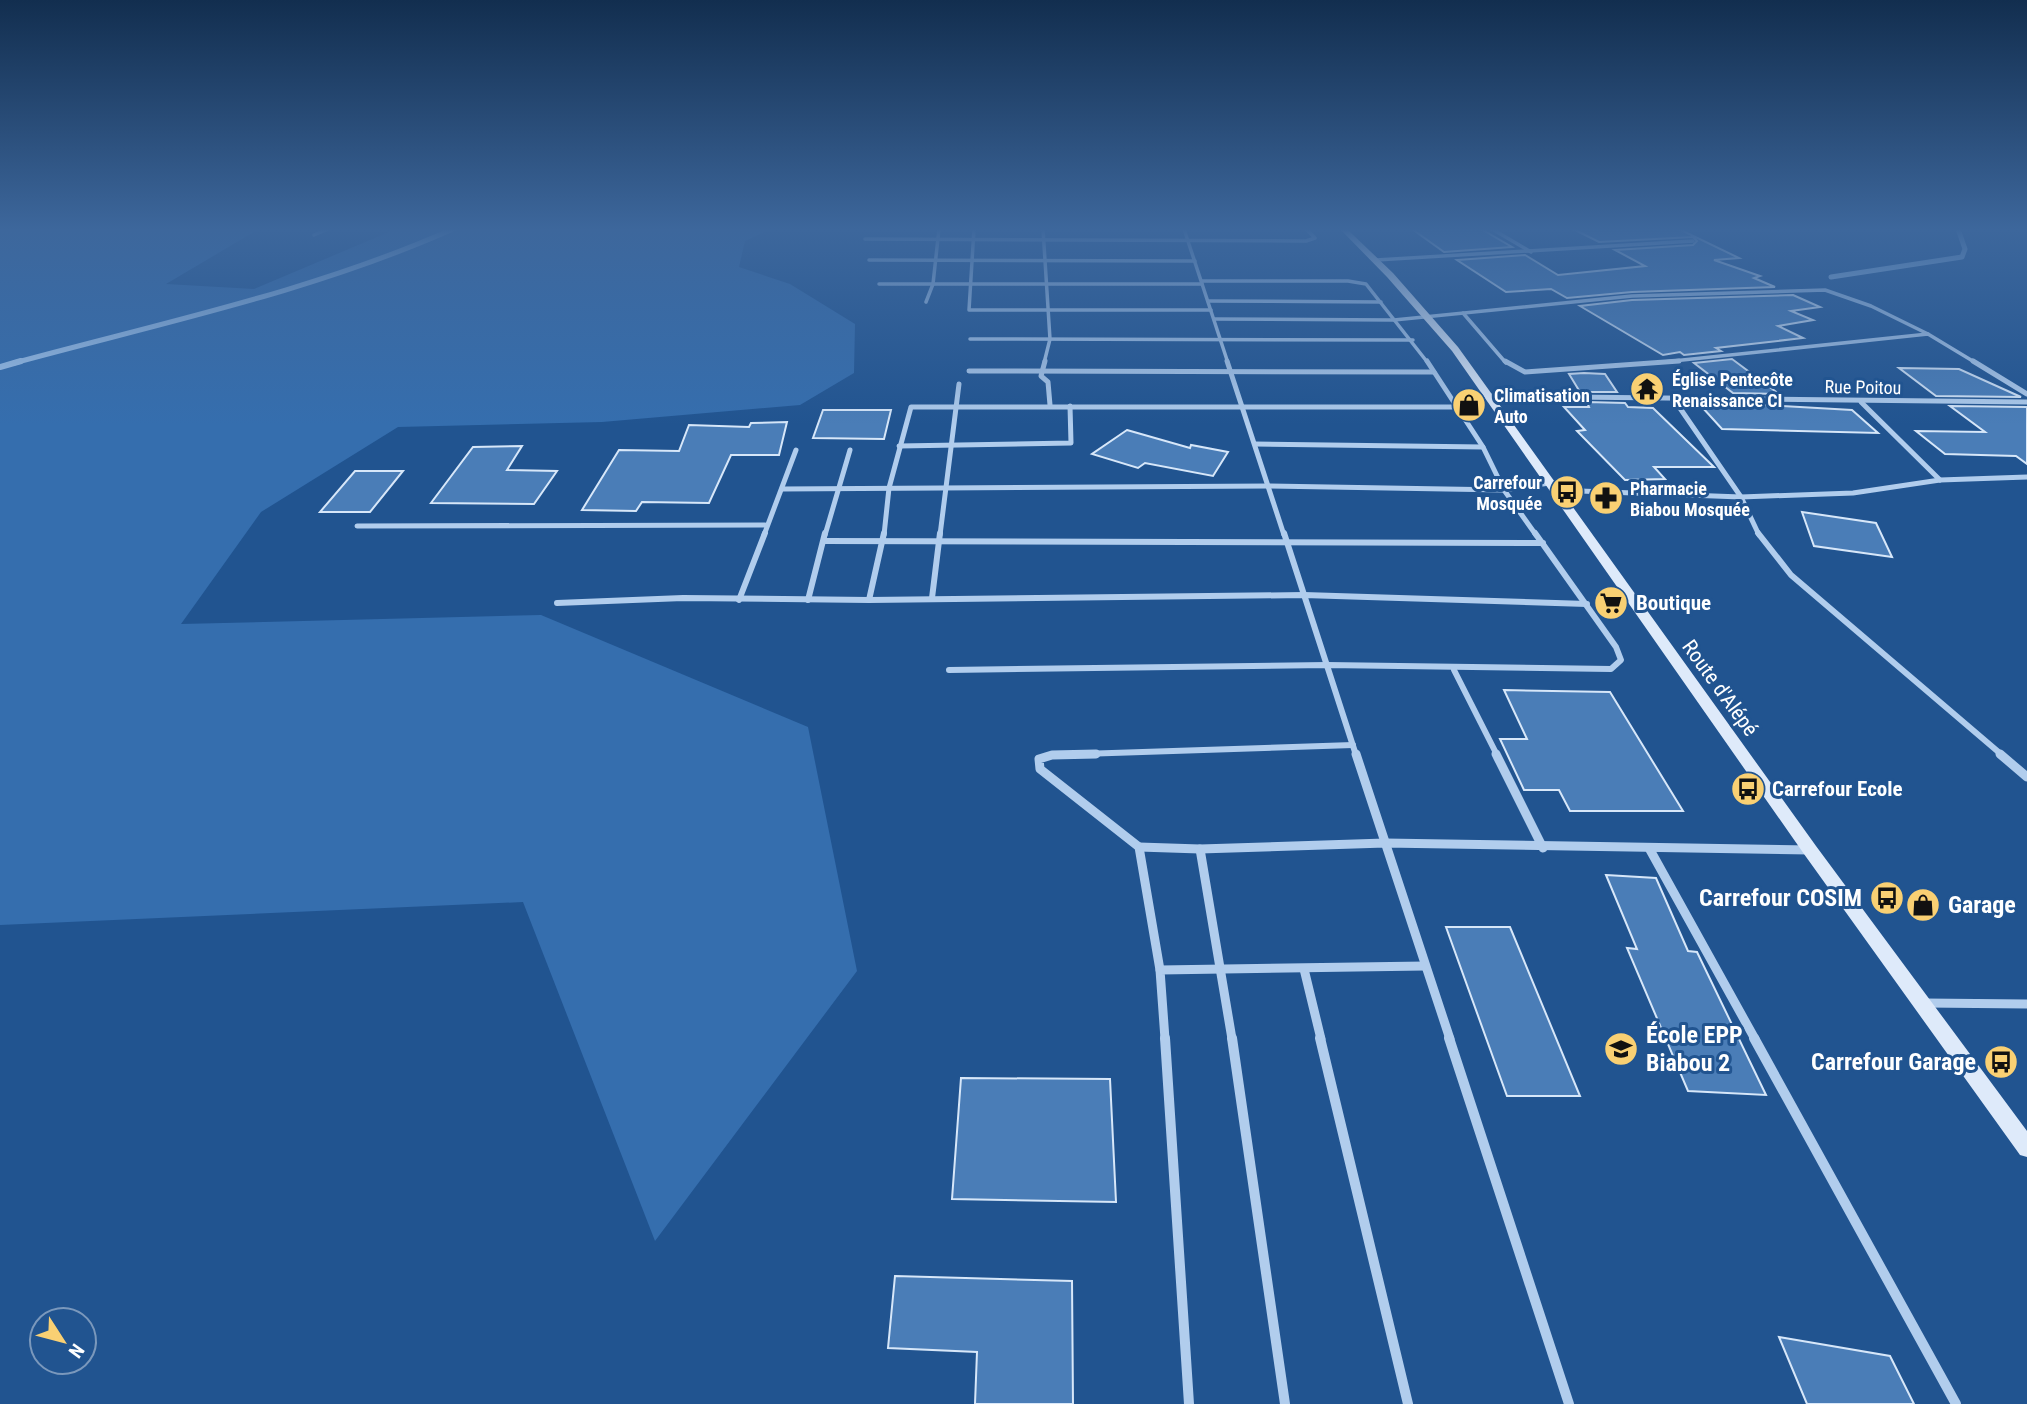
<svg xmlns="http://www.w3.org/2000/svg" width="2027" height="1404" viewBox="0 0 2027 1404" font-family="'Roboto Condensed',sans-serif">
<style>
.green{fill:#356eae}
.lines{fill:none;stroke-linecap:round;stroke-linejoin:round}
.stream-far1{stroke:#a5c8ee;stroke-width:5}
.stream{stroke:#a5c8ee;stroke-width:6}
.building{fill:#4a7db7;stroke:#d7e7f9;stroke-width:2}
.street-far4{stroke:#b1cded;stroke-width:3.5}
.street-far3{stroke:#b1cded;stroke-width:5}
.street-far2{stroke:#b1cded;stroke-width:6}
.street-far1{stroke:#b1cded;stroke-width:9}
.street{stroke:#b1cded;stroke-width:10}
.secondary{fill:#deeafa;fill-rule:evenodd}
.labels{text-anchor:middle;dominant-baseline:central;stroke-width:6;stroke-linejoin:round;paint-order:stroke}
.far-poi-label{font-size:18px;font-weight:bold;fill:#fff;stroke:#215490;text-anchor:start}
.far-street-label{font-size:18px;fill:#fff;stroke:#215490}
.poi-label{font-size:21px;font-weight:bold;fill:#fff;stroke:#215490;text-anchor:start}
.street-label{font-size:21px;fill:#fff;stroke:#215490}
.near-poi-label{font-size:24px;font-weight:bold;fill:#fff;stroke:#215490;text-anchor:end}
</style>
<rect width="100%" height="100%" fill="#215490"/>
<path class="green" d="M0 229H259L166 284 254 289 396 229H781L767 231 745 241 739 267 790 284 855 324 854 373 800 405 602 422 398 427 261 512 181 624 541 615 808 727 857 971 655 1241 523 902 0 925Z"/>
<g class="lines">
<g class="stream-far1">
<path d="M1831 277 1962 257 1965 249 1958 229"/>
<path d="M14 363C161 323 314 291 453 229"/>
</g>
<path class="stream" d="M0 367 21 361"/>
</g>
<g class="building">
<path d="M1412 229H1481L1512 247 1444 252Z"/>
<path d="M1573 229H1679L1739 258 1714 260 1760 276 1754 278 1775 287 1632 292 1567 298 1551 289 1506 292 1457 260 1525 255 1558 275 1645 266 1615 250 1693 245 1697 241 1693 237 1599 242Z"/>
<path d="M1793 295 1820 307 1791 311 1813 320 1778 326 1803 338 1716 348 1721 351 1684 355 1680 352 1663 355 1580 306 1632 300Z"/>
<path d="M1732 359 1779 394 1733 393 1694 363Z"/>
<path d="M1899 368 1959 369 2021 397 1936 396Z"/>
<path d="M1584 373 1605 374 1617 392H1580L1569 374Z"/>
<path d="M1587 402 1625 403 1628 407 1653 408 1714 467H1654L1665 479 1625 480 1577 431 1585 430 1564 407H1589Z"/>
<path d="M1746 404 1852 410 1878 433 1722 429 1702 407 1751 408Z"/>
<path d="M1950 406 2027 407V464L2016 456 1945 454 1916 431 1985 432Z"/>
<path d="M823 410H891L884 439 813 438Z"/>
<path d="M787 422 779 455H731L709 503 642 502 636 511 582 510 619 450 679 451 689 425 749 427 751 423Z"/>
<path d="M1127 430 1190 448 1191 445 1228 452 1213 476 1145 463 1138 468 1092 454Z"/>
<path d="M522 446 507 470 557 471 534 504 431 503 473 447Z"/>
<path d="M355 471H403L370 512H320Z"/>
<path d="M1802 512 1876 523 1892 557 1814 546Z"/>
<path d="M1504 690 1610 692 1683 811H1570L1559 790H1524L1500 739H1527Z"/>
<path d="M1606 875 1656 878 1688 951 1697 952 1766 1095 1688 1091 1627 948 1637 949Z"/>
<path d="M1446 927H1510L1580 1096H1507Z"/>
<path d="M961 1078 1110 1079 1116 1202 952 1199Z"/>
<path d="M895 1276 1072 1281 1073 1404H975L977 1352 888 1348Z"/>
<path d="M1779 1337 1890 1356 1914 1404H1807Z"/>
</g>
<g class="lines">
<g class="street-far4">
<path d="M974 229 969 310H1211"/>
<path d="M1043 229 1050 339 1044 363"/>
<path d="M1184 229 1228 363"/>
<path d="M1492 229 1531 252"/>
<path d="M314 235 328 229"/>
<path d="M865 239 1306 241 1315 238 1306 229"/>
<path d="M869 260 1195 261"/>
<path d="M1376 260 1693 241"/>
<path d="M1202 281H1348L1366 284 1428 363"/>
<path d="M879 284H1202"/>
<path d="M1208 301 1381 302"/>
<path d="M926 302 933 284 939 229"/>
<path d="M1463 313 1506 363"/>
<path d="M1214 319 1394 320 1632 296 1825 290 1871 306 1928 334"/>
<path d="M970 339 1413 340"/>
<path d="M1654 363 1928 334 1976 363"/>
</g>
<g class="street-far3">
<path d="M1045 361 1041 376 1048 382 1050 405"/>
<path d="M1227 361 1284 535"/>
<path d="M1427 361 1483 447 1504 490 1536 535"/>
<path d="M1505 361 1525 372 1679 361"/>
<path d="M1973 361 2027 394"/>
<path d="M969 371 1434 372"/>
<path d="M1488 396 2027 402"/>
<path d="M1673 398 1741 497 1759 535"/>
<path d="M1861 402 1940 480"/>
<path d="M1255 444 1483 447"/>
<path d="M899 446 1071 443 1070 406"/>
<path d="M782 489 1269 486 1504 490 1549 483"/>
<path d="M1553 490 1741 497 1853 493 1940 480 2027 477"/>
<path d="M357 526 765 525"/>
<path d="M764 535 796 450"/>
<path d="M825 535 850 450"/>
<path d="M884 535 889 488 911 407H1458"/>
<path d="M940 535 959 384"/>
</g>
<g class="street-far2">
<path d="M1284 533 1356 755"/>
<path d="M1758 533 1791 575 2002 755"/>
<path d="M825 541 1543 543"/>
<path d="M932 598 940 533"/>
<path d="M739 600 765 533"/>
<path d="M808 600 825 533"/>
<path d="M869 600 884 533"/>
<path d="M557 603 683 598 869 600 1304 595 1587 604"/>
<path d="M949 670 1327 665 1611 669 1621 660 1616 647 1535 533"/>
<path d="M1454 670 1497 755"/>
<path d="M1051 755 1353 745"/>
</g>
<g class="street-far1">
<path d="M1096 754 1052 755 1039 759 1040 769 1139 847 1160 970"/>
<path d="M1356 754 1450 1039"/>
<path d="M1496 754 1543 848"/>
<path d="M2000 754 2027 777"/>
<path d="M1139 847 1200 849 1385 843 1810 850"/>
<path d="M1649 848 1755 1039"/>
<path d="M1200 849 1232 1039"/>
<path d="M1304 969 1321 1039"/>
<path d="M1925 1003 2027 1004"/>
<path d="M1165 1039 1160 970 1425 966"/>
</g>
<g class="street">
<path d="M1165 1038 1189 1404"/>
<path d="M1232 1038 1285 1404"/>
<path d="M1320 1038 1408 1404"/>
<path d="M1449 1038 1569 1404"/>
<path d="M1754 1038 1956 1404"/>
</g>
<path class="secondary" d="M1340 229H1347L1393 273 1458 347 1816 846 2027 1131V1157L2020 1155 1804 854 1452 351 1387 277Z"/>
</g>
<linearGradient id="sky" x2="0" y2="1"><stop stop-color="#122e4f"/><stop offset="0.54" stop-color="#3d679c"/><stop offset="1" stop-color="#3d679c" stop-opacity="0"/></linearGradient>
<rect width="2027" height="425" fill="url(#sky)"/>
<defs>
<g id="temple-disc" transform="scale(1.75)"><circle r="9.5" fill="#f9d073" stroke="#215490"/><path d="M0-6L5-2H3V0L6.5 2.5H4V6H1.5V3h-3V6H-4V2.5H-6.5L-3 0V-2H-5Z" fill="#111"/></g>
<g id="shop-disc" transform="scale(1.75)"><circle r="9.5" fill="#f9d073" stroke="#215490"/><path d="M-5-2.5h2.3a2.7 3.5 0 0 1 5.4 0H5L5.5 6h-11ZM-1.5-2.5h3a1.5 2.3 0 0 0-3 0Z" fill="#111"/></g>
<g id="bus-disc" transform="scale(1.75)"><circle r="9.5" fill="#f9d073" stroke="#215490"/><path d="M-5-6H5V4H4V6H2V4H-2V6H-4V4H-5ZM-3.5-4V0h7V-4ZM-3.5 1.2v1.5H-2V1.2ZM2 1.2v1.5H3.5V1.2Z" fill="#111"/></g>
<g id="pharmacy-disc" transform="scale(1.75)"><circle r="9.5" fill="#f9d073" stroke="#215490"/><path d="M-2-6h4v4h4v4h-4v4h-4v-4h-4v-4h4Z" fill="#111"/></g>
<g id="supermarket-disc" transform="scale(1.75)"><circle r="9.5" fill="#f9d073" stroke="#215490"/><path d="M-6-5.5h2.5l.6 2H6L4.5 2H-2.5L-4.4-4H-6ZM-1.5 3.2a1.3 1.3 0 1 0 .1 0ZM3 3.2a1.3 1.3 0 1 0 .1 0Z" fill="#111"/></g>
<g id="school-disc" transform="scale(1.75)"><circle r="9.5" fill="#f9d073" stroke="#215490"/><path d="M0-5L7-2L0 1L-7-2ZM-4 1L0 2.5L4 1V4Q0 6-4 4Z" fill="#111"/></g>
</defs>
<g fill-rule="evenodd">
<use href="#temple-disc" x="1647" y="389"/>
<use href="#shop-disc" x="1469" y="405"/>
<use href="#bus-disc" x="1567" y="492"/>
<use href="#pharmacy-disc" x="1606" y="498"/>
<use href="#supermarket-disc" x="1611" y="603"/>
<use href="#bus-disc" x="1748" y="789"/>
<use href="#bus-disc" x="1887" y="898"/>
<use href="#shop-disc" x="1923" y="905"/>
<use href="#school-disc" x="1621" y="1049"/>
<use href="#bus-disc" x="2001" y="1062"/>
</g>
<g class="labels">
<g class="far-poi-label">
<text x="1672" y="379">Église Pentecôte<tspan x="1672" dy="21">Renaissance CI</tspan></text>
<text x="1494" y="395">Climatisation<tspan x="1494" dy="21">Auto</tspan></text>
<text x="1542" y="482" text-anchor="end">Carrefour<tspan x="1542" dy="21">Mosquée</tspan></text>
<text x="1630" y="488">Pharmacie<tspan x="1630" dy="21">Biabou Mosquée</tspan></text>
</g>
<g class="far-street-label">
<text transform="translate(1863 387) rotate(1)">Rue Poitou</text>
</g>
<g class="poi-label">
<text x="1636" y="603">Boutique</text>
<text x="1772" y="789">Carrefour Ecole</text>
</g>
<g class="street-label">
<text transform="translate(1720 688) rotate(54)">Route d'Alépé</text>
</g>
<g class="near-poi-label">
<text x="1862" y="898">Carrefour COSIM</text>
<text x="1948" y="905" text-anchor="start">Garage</text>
<text x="1646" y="1035" text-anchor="start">École EPP<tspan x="1646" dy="28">Biabou 2</tspan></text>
<text x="1976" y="1062">Carrefour Garage</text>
</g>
</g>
<g transform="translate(63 1341) rotate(126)"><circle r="33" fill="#215490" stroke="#7a98bc" stroke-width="2"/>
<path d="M0-5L12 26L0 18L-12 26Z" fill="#f9d073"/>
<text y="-10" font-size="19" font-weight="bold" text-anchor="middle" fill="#ffffff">N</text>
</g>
</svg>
